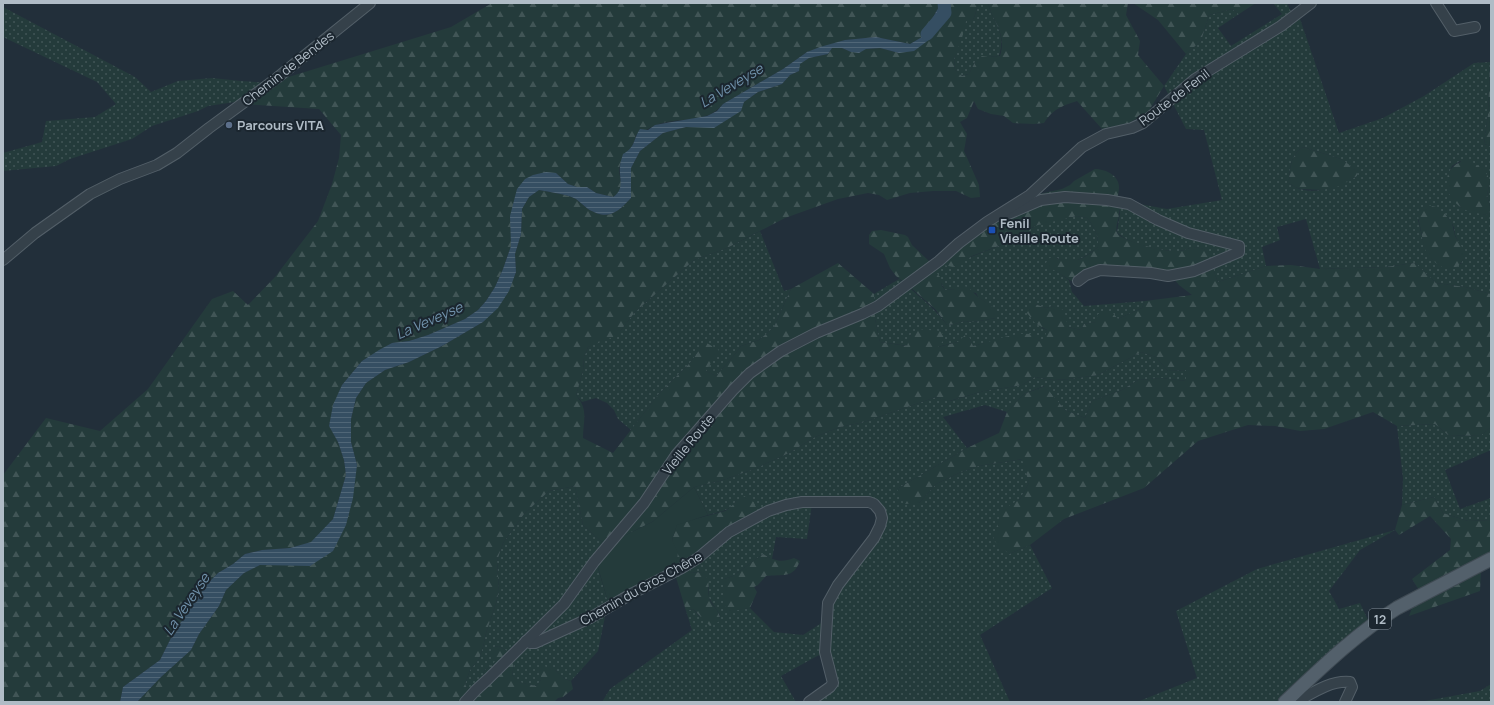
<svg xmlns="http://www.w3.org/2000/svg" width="1494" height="705" viewBox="0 0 1494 705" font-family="Manrope,sans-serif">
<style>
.grass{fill:url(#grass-dots);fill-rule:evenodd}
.forest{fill:url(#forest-firs)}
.garden{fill:#243b3b}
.water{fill:url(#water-rules)}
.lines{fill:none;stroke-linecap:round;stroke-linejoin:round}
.river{stroke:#354e62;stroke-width:13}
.minor-casing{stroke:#535f68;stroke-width:12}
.major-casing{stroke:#3f4a53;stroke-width:15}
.minor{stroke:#35414a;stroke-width:10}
.major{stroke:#53606b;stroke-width:13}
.service-dot{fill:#5c6f8a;stroke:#1b262f;stroke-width:1.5}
.transit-dot{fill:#1a4fb4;stroke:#1b262f;stroke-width:1.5}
.labels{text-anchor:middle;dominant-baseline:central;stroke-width:4;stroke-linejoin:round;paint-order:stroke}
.shield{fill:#1b262f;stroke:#838f99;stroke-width:1}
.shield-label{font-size:12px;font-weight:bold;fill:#b0bcc6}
.street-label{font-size:13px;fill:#b0bcc6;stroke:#1b262f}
.poi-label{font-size:13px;font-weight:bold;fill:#b0bcc6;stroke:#1b262f;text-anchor:start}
.water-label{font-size:14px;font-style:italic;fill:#7091aa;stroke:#1b262f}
</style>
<defs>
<pattern id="grass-dots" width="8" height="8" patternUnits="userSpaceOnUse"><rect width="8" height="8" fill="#243b3b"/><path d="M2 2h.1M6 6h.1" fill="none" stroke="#415556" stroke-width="1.8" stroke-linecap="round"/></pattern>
<pattern id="forest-firs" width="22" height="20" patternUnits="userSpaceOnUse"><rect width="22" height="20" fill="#243b3b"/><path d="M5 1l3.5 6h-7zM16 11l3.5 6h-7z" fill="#415556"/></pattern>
<pattern id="water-rules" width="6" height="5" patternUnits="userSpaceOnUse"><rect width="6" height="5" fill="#354e62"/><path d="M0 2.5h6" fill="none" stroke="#506677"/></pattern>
</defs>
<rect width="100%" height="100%" fill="#222f3a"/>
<g class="grass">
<path d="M979 3H988C993 23 1007 33 999 56L988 57 975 62 969 74 961 76 955 70 954 59 966 20 973 19C977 14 975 8 979 3Z"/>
<path d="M1273 3H1287L1290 10 1299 16 1339 133 1383 118 1424 96 1474 63 1490 62 1488 114 1484 144 1491 146V210L1487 195 1489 185 1460 161 1452 166 1448 175 1449 193 1460 207 1486 215 1491 211V294L1465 287 1436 283 1415 263 1385 267 1320 269 1306 219 1277 227 1280 240 1262 247 1266 266 1218 282C1213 271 1211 259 1204 249 1189 245 1188 251 1176 251 1161 251 1127 244 1117 232L1120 213 1117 200 1167 209 1222 200 1204 130 1186 129 1164 86 1186 54 1201 41 1209 15 1232 9 1239 14 1218 28 1231 46 1282 14ZM1303 147 1341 159 1356 170 1357 176C1337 187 1309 199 1289 183 1289 170 1291 154 1303 147ZM1431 206C1440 209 1451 218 1454 228 1455 231 1454 234 1456 237 1461 248 1466 251 1461 264L1439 265C1421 251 1424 239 1418 220Z"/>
<path d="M3 7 135 77 151 92 178 81 212 78 241 81 269 83 242 104 235 102 208 106 198 111 152 126 132 139 70 159 56 166 3 171V153L42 142 46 121 95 117 116 104 97 82 3 37Z"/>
<path d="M1077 216 1087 218C1094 226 1099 236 1098 247 1085 257 1074 266 1057 258L1053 269 1069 280 1072 292 1084 306 1145 301 1142 308 1118 319 1084 324 1081 330 1068 327 1053 306 1046 308 1035 304 1042 328 1047 330 1045 339 1038 341 990 342 973 346 969 337 958 342 937 347 911 334 908 346 880 342 875 319 874 294 899 279C916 294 933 306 947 325L955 324 964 321 973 322 996 318V310L978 297 976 293 955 289 945 290 930 262 968 258 1009 242 1025 240 1024 231 1034 227 1040 219 1068 218Z"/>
<path d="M760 231 784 291 791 289 774 327 759 340 741 346 736 353 716 376 706 371 705 343 690 363 658 395 631 430 618 419 614 410 607 403 596 398 582 402 576 395 583 371 584 357 588 347 621 330 635 312 694 260 727 248Z"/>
<path d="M1141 352 1156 357 1168 371 1186 370V381L1161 378 1138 380 1122 390 1092 401 1085 418 1065 410 1044 386 1024 394 1007 412 985 405 943 417 967 448 897 489 919 503 936 484 959 473 978 466 1023 459 1029 483 1020 499 1001 512 1009 554 1030 545 1052 588 980 635 1010 702H806L836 684 819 655 781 676 796 702H602L610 689 692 630 686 611 693 609 699 616 720 620V615L709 598V586L703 572 689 573 691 567 737 500C728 512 722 511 708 515L694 487 720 481 754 469 789 453 815 437 840 427 864 422 936 397 950 401 984 391 1022 385 1035 377 1053 380 1070 379 1098 375ZM812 503 872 505 878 519 870 538 828 592 823 622 803 635 774 632 750 608 727 611 724 579 733 576 763 554 772 559 776 537 807 539Z"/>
<path d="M1435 424 1448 435 1480 436 1491 427V450L1445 470 1460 509 1491 498V520L1468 521 1443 513 1434 497 1402 505 1403 478 1397 426Z"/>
<path d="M575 486 583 525 602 542 597 565 608 602 598 651 571 681 565 679 555 670 541 669V680L536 686 518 682 512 675C516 657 514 655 499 646L494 647 495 662 484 671 481 681 470 695 465 684 470 670 479 659 483 647 486 633 496 603 499 591 497 561 503 543 524 514 549 491Z"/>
<path d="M1395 530 1360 550 1329 591 1339 609 1360 603 1368 620 1276 702H1137L1197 678 1176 611 1257 569Z"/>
<path d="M1491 684V702H1419L1480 691Z"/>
</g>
<g class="forest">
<path d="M492 3H941L922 37 910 44 876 37 845 40 807 52 783 69 723 104C706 125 679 116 656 125 649 128 642 132 636 135 634 144 630 150 625 157 624 159 620 163 620 165 616 178 629 186 613 197L596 193 587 187H577L568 184 556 173 533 175 511 232V246L503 269 495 287 486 301 478 310 465 319 428 335 409 341 392 343 362 361 342 385 329 425 338 442 344 460 346 475 333 519 312 542 290 548 262 550 245 554 233 564 218 573 206 585 173 634 160 660 123 687 120 702H3V475L46 418 100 431 148 389 212 299 233 291 248 305 275 277 318 221 332 184 339 158 341 135 319 109 242 104 269 83 451 27Z"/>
<path d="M948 3H979C975 8 977 14 973 19L966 21 962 38 954 59 955 70 962 76 969 74 975 62 982 56 988 57 1000 56C1007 33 993 23 988 3H1128L1126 15 1140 41 1138 55 1164 86 1148 112 1129 123 1102 129 1077 101C1062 106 1053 109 1044 123L1034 124 1013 123 1004 116 991 114 978 109 974 101 967 118 960 122 967 134 964 151 979 185 980 197 971 198 956 191H933L910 193 887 200 879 195 868 193 838 199 785 218 727 248 694 260 635 312 621 330 613 337 588 347 584 357 583 371 576 395C589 410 583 421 583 438L613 453 658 395 690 363 705 342 719 350 706 371 716 376 736 353 741 346 759 340 774 327 791 289 838 263 874 294 875 319 880 342 907 346 911 334 918 329 940 331 944 335 943 341 938 347 958 342 965 335 969 337 973 346C992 342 1015 330 1035 335L1038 341 1044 339 1047 330 1035 323 1027 313 1029 304H1035L1046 308 1053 306 1064 310 1068 327 1081 330 1084 324 1096 322 1098 314 1112 312 1118 319 1142 308 1145 301 1192 295 1179 285 1173 278 1100 270 1073 282 1049 267 1046 263 1048 259 1052 257C1057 258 1061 260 1065 260 1080 262 1087 256 1098 247 1099 236 1094 226 1087 218L1077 216 1038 225 1024 231 1009 242 972 256 953 267 944 265 947 256 983 229 1005 219 1035 195 1062 189 1070 185 1074 181 1095 169C1105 169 1119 175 1119 187 1119 191 1118 195 1117 199 1117 204 1120 209 1119 214 1119 221 1113 230 1119 235 1129 243 1165 252 1178 251 1190 250 1189 245 1204 249 1212 258 1213 271 1218 282L1266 266 1291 265 1320 269 1385 267 1415 263 1436 283 1465 287 1491 294V427L1480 436 1448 435 1435 424 1397 426 1373 412 1324 429 1300 431 1275 426 1248 425 1198 441 1144 488 1064 519 1030 545 1009 554 993 540 1001 511 1020 499 1029 483 1022 459 978 466 959 473 936 484 919 503 904 504 897 489 967 448 999 433 1007 412 1024 394 1045 386 1065 410 1085 418 1092 401 1122 390 1138 380 1161 378 1186 381V370L1168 371 1156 357 1141 352 1098 375 1070 379 1053 380 1035 377 1022 385 984 391 949 401 936 397 864 422 840 427 815 437 789 453 754 469 720 481 694 487 652 522 626 535 602 542 583 525 575 486 549 491 524 514 503 543 497 561 499 591 496 603 486 633 483 647 479 659 470 670 465 684 470 695 481 681 484 671 495 662 490 653 494 647 499 646C514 655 516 657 512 675L519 682 536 686 541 680V669L544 666 555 670 565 679 571 681 573 689 563 697 558 698 554 702H137L161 677 191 650 199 634 219 606 226 590 244 573 260 565H281L333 551 357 465 351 442V419L356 398 366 383 385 370 409 362 442 346 483 322 516 273 515 254 521 234 522 209 529 197 539 190C549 192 567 194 576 199 580 202 584 206 588 209 608 221 617 213 631 198V168L640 151 663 133 686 127H696L740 111 744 102 758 92 782 84 790 75 799 71V64L809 58 828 54 832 48H842L851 52 866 49 880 48 899 53 930 39 937 23Z"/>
<path d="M1133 3H1256L1239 14 1232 9 1209 15 1201 41 1186 54 1158 20Z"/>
<path d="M1490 62H1491V146L1484 144 1488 114Z"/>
<path d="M1303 147 1341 159 1357 170V176L1340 186 1322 190 1301 189 1295 187 1289 183C1289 170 1291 154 1303 147Z"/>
<path d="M1469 160 1483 169 1488 176 1489 185 1487 195 1491 211 1486 215C1477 213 1466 212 1459 206 1441 191 1442 163 1469 160Z"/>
<path d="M1427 205 1436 207 1444 213 1452 223 1455 236 1465 252C1461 275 1442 272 1430 257 1423 250 1423 240 1421 231 1419 220 1414 210 1427 205Z"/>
<path d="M881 230 905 235 908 237 912 245 930 262 934 270 940 277 942 286 945 290 955 289 963 286 968 287 978 297 997 310 996 318 973 322 964 321 955 324 947 325 935 309 910 287 896 276 890 268 884 254 869 244V235L872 231Z"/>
<path d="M745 496 754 502 757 510 743 527 691 567 690 573 703 572C712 582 707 587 709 597 710 606 721 609 720 621L710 626 693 609 686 611 675 574 672 540 677 524 725 511C733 506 736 500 745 496Z"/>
<path d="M1434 497 1443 513 1468 521 1491 520V564L1481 571 1480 591 1409 616 1419 590 1412 579 1450 550 1451 539 1430 516 1399 535 1395 530 1402 505Z"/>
<path d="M763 554C775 561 781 563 794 558L800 561C793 579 783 574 766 576L758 585 754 587 757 592 750 608 727 612 724 603V579L733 576Z"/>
</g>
<path class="garden" d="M694 487 708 515 677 525 672 540 678 552 675 574 608 602 597 564 602 542 626 535 652 522Z"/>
<path class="water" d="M941 3H948L937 23 930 39 914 51 899 53 880 48 866 49 859 53 851 52 842 48H832L828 54 809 58 800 64 799 71 790 75 782 84 758 92 744 102 741 111 714 128 686 127 663 133 640 151 631 168V198C617 213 608 221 588 209 584 206 580 202 576 199 567 194 549 192 539 190L529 197 522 209 521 234 515 254 516 272 509 291 498 308 483 322 442 346 409 362 385 370 366 383 356 398 351 419V442L357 465 353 498 346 525 333 551 310 566 260 565 244 573 226 590 219 606 199 634 191 650 161 677 137 702H120L123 687 160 660 173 634 206 585 218 573 233 564 245 554 262 550 290 548 311 542 333 519 346 475 344 460 338 442 329 426 333 405 342 385 362 361 379 350 392 343 409 341 428 335 465 319 478 310 486 301 495 287 503 269 511 246 510 216 517 189 525 179 533 175 546 172 556 173 568 184 577 187H587L596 193 613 197C625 189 619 179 620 167 620 162 622 158 623 154 636 147 633 139 640 129L648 130 655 125 666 123 707 116 717 111 723 104 783 69 807 52 820 47 845 40 876 37 910 44 922 37Z"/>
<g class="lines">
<path class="river" d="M927 34 945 13 944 3"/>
<g class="minor-casing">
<g id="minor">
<path d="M1436 3 1454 31 1475 27"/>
<path d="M1006 215 1041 200 1065 197 1107 200 1129 204 1158 220 1188 233 1239 246V252L1194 271 1168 276 1151 273 1100 270 1086 275 1078 281"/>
<path d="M3 260 35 233 90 194 120 179 157 165 177 153 209 128 277 78 370 3"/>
<path d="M526 641 530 643H535L590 618 633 593 682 568 698 558 729 532 768 511 786 505 802 502H869L874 504 880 511 882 518 880 526 874 538 838 585 828 603 825 652 833 683 830 687 809 702"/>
<path d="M465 702 476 690 488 679 564 604 594 562 644 503 676 455 733 390 750 373 781 351 816 333 862 314 878 306 939 261 959 243 987 222 1030 195 1082 147 1106 134 1132 128 1143 123 1195 79 1281 26 1311 3"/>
<path d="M1296 702C1312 693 1331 680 1350 682L1352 687 1345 702"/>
</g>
</g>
<g class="major-casing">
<path id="major" d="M1285 702C1320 669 1356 634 1397 608L1491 559"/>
</g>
<use href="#minor" class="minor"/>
<use href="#major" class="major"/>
</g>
<circle class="service-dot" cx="229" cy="125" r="4"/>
<rect class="transit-dot" x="988" y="226" width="8" height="8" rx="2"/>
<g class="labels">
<rect class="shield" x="1369" y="609" width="22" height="20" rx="3"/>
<g class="shield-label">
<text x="1380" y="619">12</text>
</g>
<g class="street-label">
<text transform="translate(288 68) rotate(-38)">Chemin de Bendes</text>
<text transform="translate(1174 97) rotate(-37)">Route de Fenil</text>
<text transform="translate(688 444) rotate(-51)">Vieille Route</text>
<text transform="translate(641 588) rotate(-29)">Chemin du Gros Chêne</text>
</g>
<g class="poi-label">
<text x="237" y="125">Parcours VITA</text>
<text x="1000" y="223">Fenil<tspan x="1000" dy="15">Vieille Route</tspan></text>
</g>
<g class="water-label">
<text transform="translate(731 85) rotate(-31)">La Veveyse</text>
<text transform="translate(429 320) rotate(-24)">La Veveyse</text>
<text transform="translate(186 604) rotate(-56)">La Veveyse</text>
</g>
</g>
<rect width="1494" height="705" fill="none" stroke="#b0bcc6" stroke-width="8"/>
</svg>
